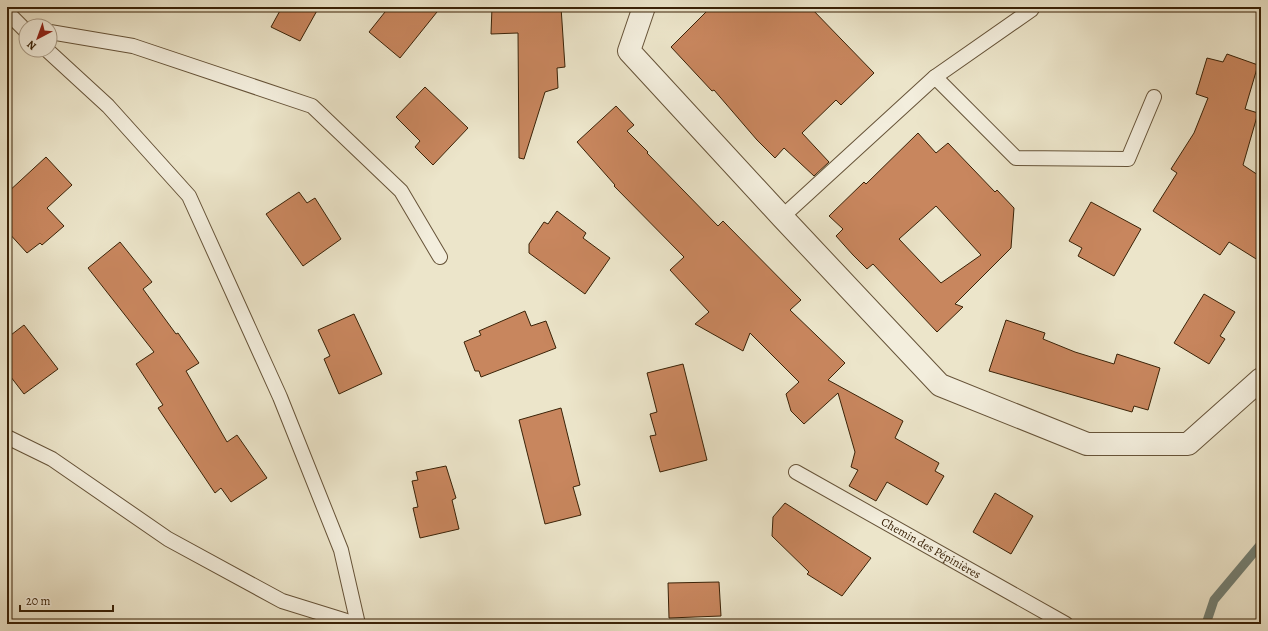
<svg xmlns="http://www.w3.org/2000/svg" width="1268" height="631" viewBox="0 0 1268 631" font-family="Alegreya,serif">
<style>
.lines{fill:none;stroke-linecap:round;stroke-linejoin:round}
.stream{stroke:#748074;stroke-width:9}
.building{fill:#c8865e;stroke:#3a2207;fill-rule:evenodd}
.service-casing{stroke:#665338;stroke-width:16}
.minor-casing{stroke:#665338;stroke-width:24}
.service{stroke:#f3eedd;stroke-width:14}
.minor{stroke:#f3eedd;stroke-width:22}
.labels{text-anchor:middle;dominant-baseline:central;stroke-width:3;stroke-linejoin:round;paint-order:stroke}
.street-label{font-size:12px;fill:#3a2207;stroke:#f3eedd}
</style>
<rect width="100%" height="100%" fill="#ece5ca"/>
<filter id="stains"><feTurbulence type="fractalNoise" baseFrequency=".005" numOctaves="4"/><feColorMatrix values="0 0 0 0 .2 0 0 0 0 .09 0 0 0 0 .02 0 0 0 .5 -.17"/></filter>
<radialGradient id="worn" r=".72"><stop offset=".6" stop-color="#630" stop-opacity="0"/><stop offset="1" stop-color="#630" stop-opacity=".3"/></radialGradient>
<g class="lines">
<path class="stream" d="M1206 624 1214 600 1261 544"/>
</g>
<g class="building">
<path d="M282 7H319L300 41 271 27Z"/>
<path d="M389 7H441L400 58 369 32Z"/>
<path d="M492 7H561L565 67 557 68 558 88 545 92 524 159 519 158 518 33 491 34Z"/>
<path d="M711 7H810L874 73 841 105 836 100 802 133 829 162 814 176 784 148 775 158 757 140 714 90 712 91 671 47Z"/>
<path d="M1227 54 1258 65 1245 109 1258 113 1243 165 1261 177V262L1229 242 1220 255 1153 211 1177 173 1171 169 1194 133 1208 98 1196 94 1207 58 1223 62Z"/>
<path d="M425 87 468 128 433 165 415 147 420 141 396 117Z"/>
<path d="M616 106 634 125 627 131 648 152 647 153 718 226 723 221 801 300 790 310 845 363 828 380 903 421 895 438 939 463 935 471 944 476 927 505 887 482 876 501 849 486 858 470 851 467 855 452 838 393 804 424 791 411 786 394 799 382 750 333 743 351 695 324 709 312 670 270 684 257 614 186 615 185 577 142Z"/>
<path d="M918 133 936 153 948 143 995 192 997 190 1014 208 1011 248 955 304 963 307 937 332 873 264 867 269 853 255 836 236 843 229 829 216 864 182 866 184ZM936 206 981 255 941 283 899 239Z"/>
<path d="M46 157 72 185 47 208 64 226 42 245 40 243 27 253 7 231V193Z"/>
<path d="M299 192 307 203 315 198 341 239 303 266 266 214Z"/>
<path d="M1091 202 1141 229 1114 276 1078 256 1082 248 1069 241Z"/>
<path d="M557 211 586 233 583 238 610 258 585 294 529 253V244L544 222 548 224Z"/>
<path d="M120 242 152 282 143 289 176 334 178 333 199 363 186 371 227 442 237 435 267 478 231 502 221 488 215 493 158 408 163 405 136 364 154 352 88 268Z"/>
<path d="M1204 294 1235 312 1220 336 1225 339 1209 364 1174 343Z"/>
<path d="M525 311 531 326 546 321 556 348 481 377 479 371H475L464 342 481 335 479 331Z"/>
<path d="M354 314 382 374 339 394 324 359 330 356 318 330Z"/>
<path d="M1006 320 1045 333 1043 339 1075 352 1114 364 1117 354 1160 368 1148 410 1134 406 1132 412 989 371Z"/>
<path d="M24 325 58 369 24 394 7 372V338Z"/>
<path d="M683 364 707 460 660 472 650 436 656 435 650 414 657 412 647 373Z"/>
<path d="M561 408 580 485 573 487 581 515 545 524 519 420Z"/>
<path d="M446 466 456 498 452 500 459 529 420 538 413 508 418 507 412 481 418 480 416 472Z"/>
<path d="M995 493 1033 516 1011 554 973 532Z"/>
<path d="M785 503 871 558 842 596 807 574 809 572 772 536 773 517Z"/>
<path d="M719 582 721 616 669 618 668 583Z"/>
</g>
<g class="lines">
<g class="service-casing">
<g id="service">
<path d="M7 12 26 31"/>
<path d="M50 32 133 46 312 106 401 191 440 257"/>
<path d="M47 50 108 106 189 196 280 397 341 550 358 624"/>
<path d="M935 77 1031 10 1033 7"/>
<path d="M782 217 935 77 1016 158 1128 159 1154 97"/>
<path d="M7 437 52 459 168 539 282 601 356 624"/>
<path id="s1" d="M796 472 1066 624"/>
</g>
</g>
<g class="minor-casing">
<path id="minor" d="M644 7 629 51 782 217 940 385 1087 444H1188L1261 379"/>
</g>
<use href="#service" class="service"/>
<use href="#minor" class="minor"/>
</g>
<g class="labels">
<g class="street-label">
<text stroke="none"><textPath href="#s1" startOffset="155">Chemin des Pépinières</textPath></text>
</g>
</g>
<rect width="1268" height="631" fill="none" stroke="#ece5ca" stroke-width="24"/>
<rect x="8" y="8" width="1252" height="615" fill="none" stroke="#3a2207" stroke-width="2"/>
<rect x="12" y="12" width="1244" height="607" fill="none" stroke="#3a2207"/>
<g transform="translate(38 38) rotate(221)"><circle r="19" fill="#f3eedd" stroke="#a99c87"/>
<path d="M0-3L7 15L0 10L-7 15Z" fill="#8f2418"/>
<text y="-6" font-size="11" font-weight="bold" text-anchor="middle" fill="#3a2207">N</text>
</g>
<path d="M20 605v6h93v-6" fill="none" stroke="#3a2207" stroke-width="2"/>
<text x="26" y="605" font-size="12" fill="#3a2207" stroke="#f3eedd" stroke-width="3" paint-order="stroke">20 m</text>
<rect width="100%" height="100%" filter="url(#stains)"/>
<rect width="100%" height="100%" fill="url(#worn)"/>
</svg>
